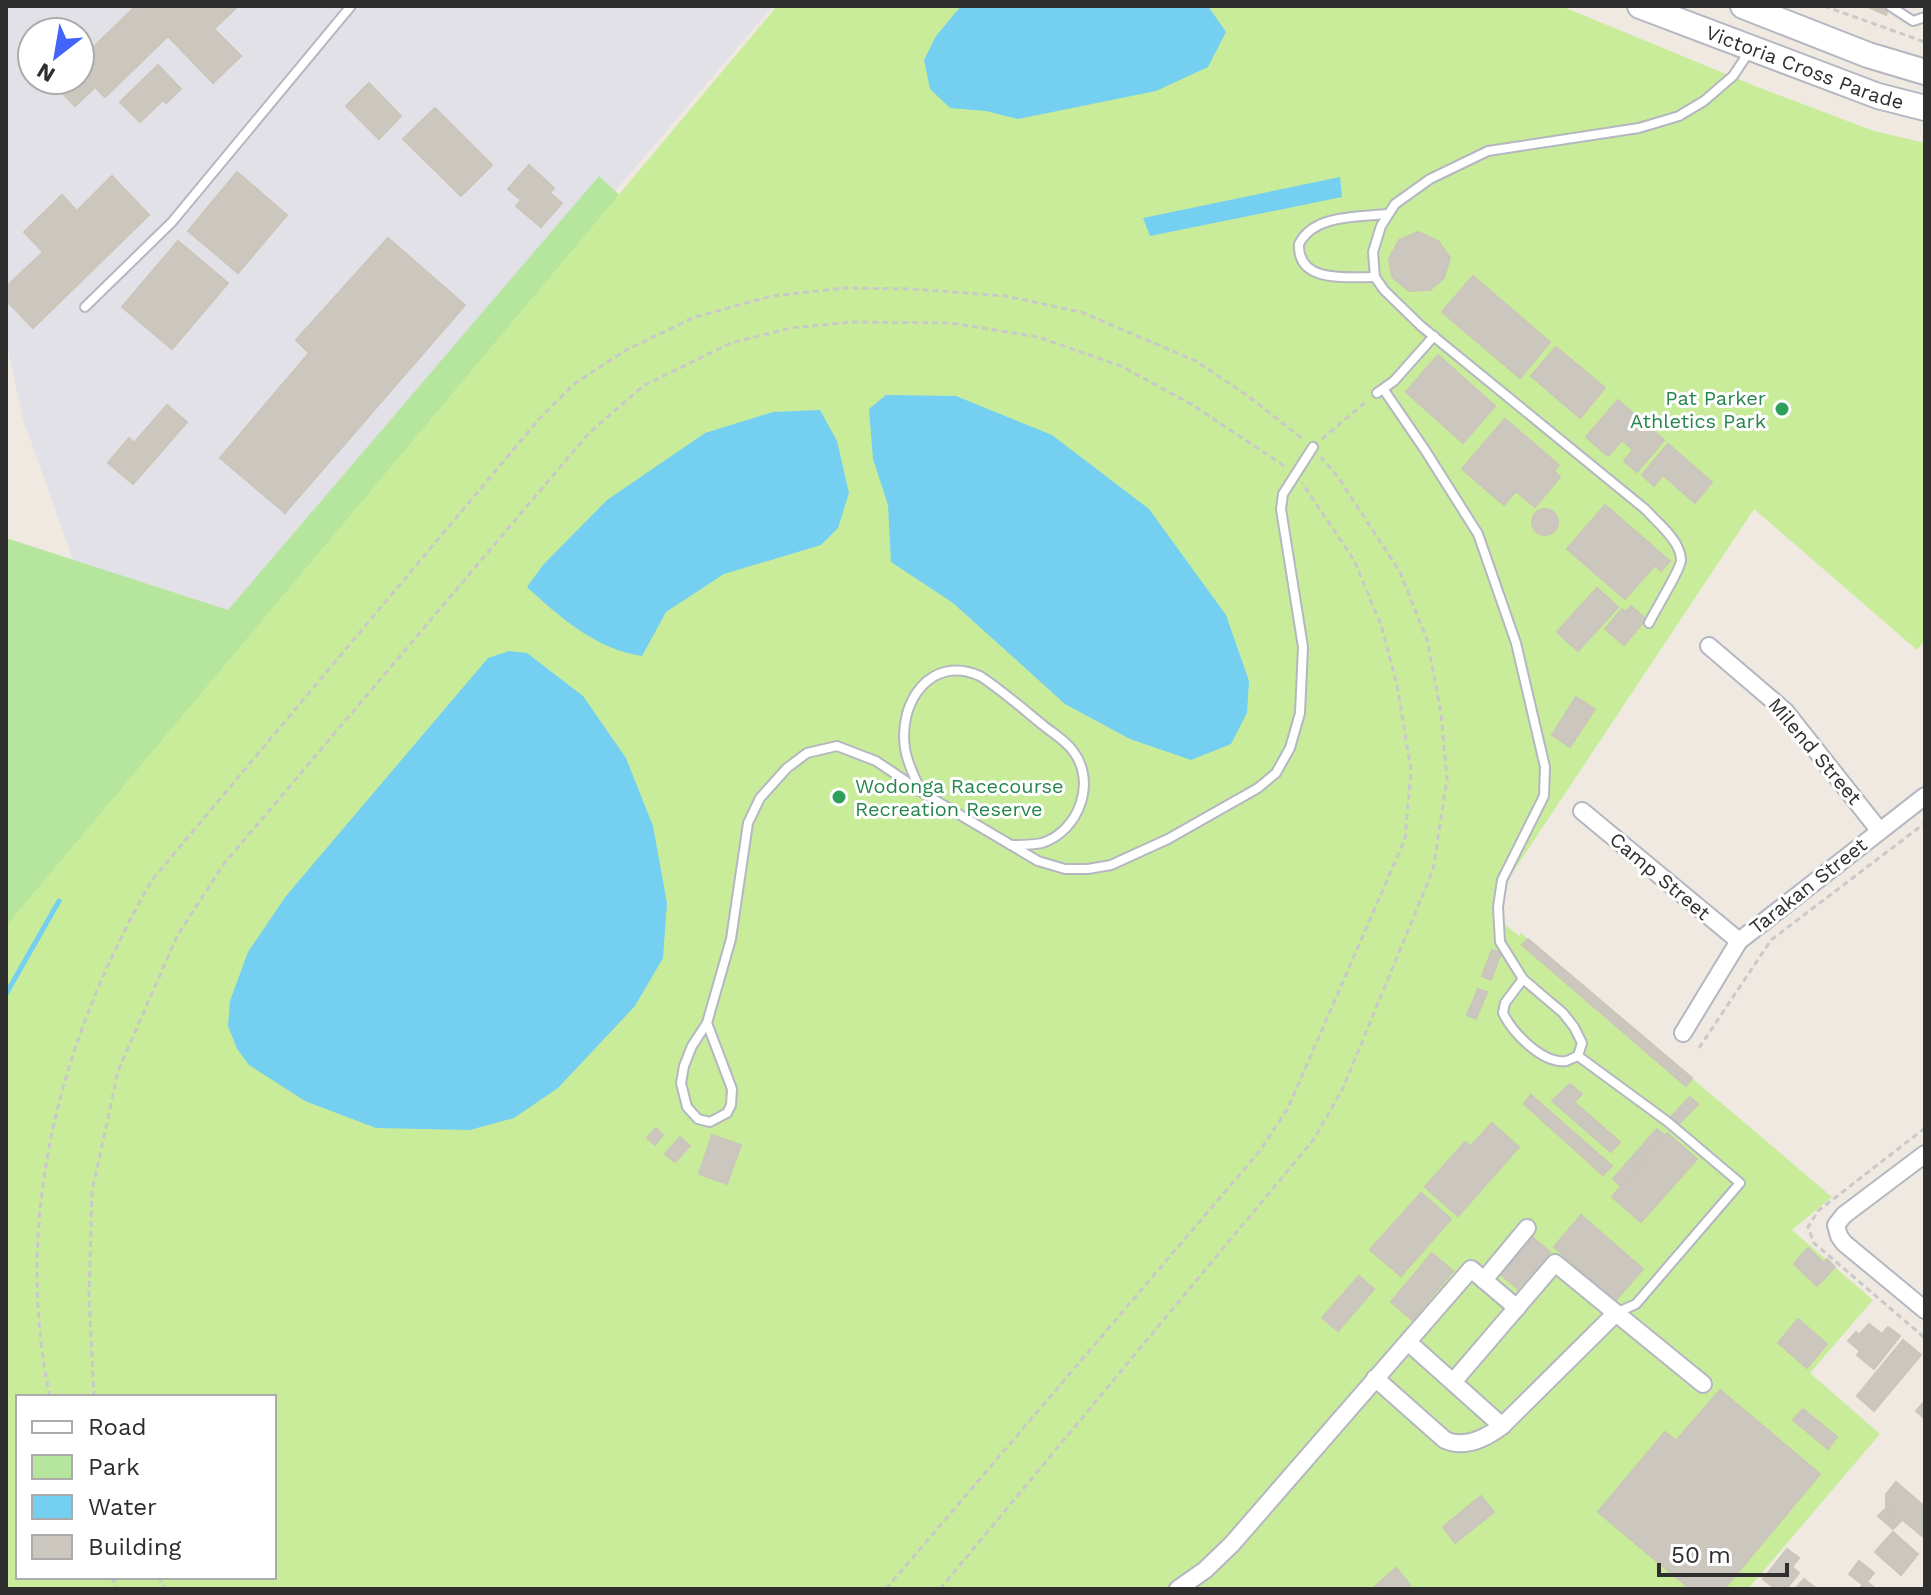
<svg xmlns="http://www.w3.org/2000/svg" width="1931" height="1595" viewBox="0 0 1931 1595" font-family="'Work Sans',sans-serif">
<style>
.industrial{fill:#e3e1e8;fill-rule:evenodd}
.green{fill:#b6e59e}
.pitch{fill:#c9ec9a;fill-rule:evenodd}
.water{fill:#75cff0}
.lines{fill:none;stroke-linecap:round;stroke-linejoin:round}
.stream{stroke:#75cff0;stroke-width:5}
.building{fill:#cbc7bf;stroke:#cbc5ba;stroke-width:2}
.lane-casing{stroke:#b4b7c1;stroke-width:12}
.street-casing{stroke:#b4b7c1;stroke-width:20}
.secondary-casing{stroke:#b4b7c1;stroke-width:28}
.path{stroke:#c9c9c9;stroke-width:3;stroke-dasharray:6 4;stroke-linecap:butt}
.lane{stroke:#fff;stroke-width:8}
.street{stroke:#fff;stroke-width:16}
.secondary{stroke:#fff;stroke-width:24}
.leisure-dot{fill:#2e9e5b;stroke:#fff;stroke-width:3}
.labels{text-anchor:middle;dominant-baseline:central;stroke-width:6;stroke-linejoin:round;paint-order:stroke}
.street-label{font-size:20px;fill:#2e2e2e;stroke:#fff}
.leisure-label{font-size:20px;fill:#27864d;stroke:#fff;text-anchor:end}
</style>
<rect width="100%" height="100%" fill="#efe9e1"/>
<path class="industrial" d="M6 6H773L220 654 78 574 23 419 6 341ZM32 32H80V80H32Z"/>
<path class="green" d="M599 176 627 202 6 978V538L228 610Z"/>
<path class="pitch" d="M777 6H1561L1755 86 1874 131 1925 143V640L1917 650 1754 509 1501 890V921L1519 936 1521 933 1832 1197 1792 1230 1873 1300 1810 1373 1880 1434 1748 1589H6V926ZM18 1397H274V1577H18Z"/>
<g class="water">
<path d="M961 6H1208L1226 32 1208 67 1156 91 1018 119 986 111 950 108 930 89 924 60 936 36Z"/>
<path d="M1340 177 1342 197 1150 236 1143 218Z"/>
<path d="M886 395 956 396 1052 435 1149 509 1226 615 1249 681 1247 713 1231 744 1191 760 1130 739 1065 704 953 603 891 562 888 505 873 459 869 409Z"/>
<path d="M820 410 837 441 849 493 838 528 821 545 724 574 666 612 642 656C598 650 559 617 527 587L543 565 607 500 705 433 773 412Z"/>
<path d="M509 651 527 653 583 696 626 758 653 826 667 903 663 958 635 1006 558 1088 514 1118 470 1130 376 1128 305 1101 249 1065 237 1049 228 1026 230 1001 248 952 286 896 488 658Z"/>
</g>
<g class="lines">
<path class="stream" d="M6 994 59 901"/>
</g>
<g class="building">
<path d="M136 6H238L214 29 241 56 213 83 168 36 105 97 95 87 75 106 50 80H80V56L82 58Z"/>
<path d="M1866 6H1889L1886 15Z"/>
<path d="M158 65 181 89 166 103 163 100 140 122 120 102Z"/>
<path d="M369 83 401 116 379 139 346 106Z"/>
<path d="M435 108 492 165 461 196 403 139Z"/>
<path d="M529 165 554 188 550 193 562 203 541 227 516 206 521 200 508 189Z"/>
<path d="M237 172 287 215 238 273 188 231Z"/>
<path d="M112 176 149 215 33 328 6 300V287L43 252 24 232 62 195 77 211Z"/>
<path d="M1418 232 1438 241 1450 258 1444 278 1430 290 1409 291 1392 277 1389 259 1399 240Z"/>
<path d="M388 238 465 305 285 513 220 458 309 353 296 340Z"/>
<path d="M178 241 228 283 172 349 122 307Z"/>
<path d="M1473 276 1550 342 1520 378 1442 312Z"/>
<path d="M1556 347 1605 388 1580 418 1531 376Z"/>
<path d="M1438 355 1495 406 1463 443 1406 392Z"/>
<path d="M1618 400 1664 440 1637 472 1624 461 1633 450 1622 440 1608 456 1586 437Z"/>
<path d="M167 405 187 422 133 484 108 463 129 438 134 443Z"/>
<path d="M1505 419 1559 465 1554 471 1560 477 1535 507 1516 491 1504 505 1462 469Z"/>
<path d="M1668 444 1712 482 1695 503 1663 475 1654 486 1642 475Z"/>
<path d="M1605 505 1670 561 1661 571 1655 565 1625 599 1567 549Z"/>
<circle cx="1545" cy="522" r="13"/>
<path d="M1597 588 1618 607 1578 651 1557 632Z"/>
<path d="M1631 606 1646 619 1624 645 1605 629 1622 609 1626 612Z"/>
<path d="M1576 697 1595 709 1570 747 1552 735Z"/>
<path d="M1528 939 1692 1078 1686 1086 1522 945Z"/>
<path d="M1492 950 1501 953 1491 980 1482 976Z"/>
<path d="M1478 989 1487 992 1476 1019 1467 1015Z"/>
<path d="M1570 1084 1582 1094 1574 1102 1620 1142 1611 1152 1552 1101Z"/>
<path d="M1531 1095 1612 1166 1603 1175 1524 1104Z"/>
<path d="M1690 1097 1698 1104 1677 1126 1670 1118Z"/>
<path d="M1492 1123 1519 1147 1458 1216 1425 1187 1465 1142 1471 1146Z"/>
<path d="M656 1128 663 1135 655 1145 647 1138Z"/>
<path d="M1657 1129 1665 1136 1621 1186 1613 1179Z"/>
<path d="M1667 1133 1697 1159 1641 1222 1612 1197Z"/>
<path d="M712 1135 741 1145 727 1184 699 1174Z"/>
<path d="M680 1137 690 1146 675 1162 665 1154Z"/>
<path d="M1421 1193 1451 1219 1401 1276 1370 1250Z"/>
<path d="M1581 1215 1643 1269 1615 1301 1554 1247Z"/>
<path d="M1530 1235 1550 1252 1518 1289 1498 1272Z"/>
<path d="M1808 1248 1824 1263 1827 1259 1835 1267 1817 1286 1794 1264Z"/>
<path d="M1432 1253 1453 1271 1412 1320 1391 1302Z"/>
<path d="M1359 1276 1374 1289 1338 1331 1322 1318Z"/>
<path d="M1798 1319 1827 1344 1807 1368 1778 1343Z"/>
<path d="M1869 1324 1882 1334 1888 1327 1900 1336 1874 1369 1857 1355 1860 1351 1848 1341 1856 1332 1859 1335Z"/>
<path d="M1903 1340 1921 1355 1874 1411 1857 1396Z"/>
<path d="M1720 1390 1820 1474 1724 1589H1690L1598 1512 1665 1432 1676 1441Z"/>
<path d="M1925 1401V1419L1916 1411Z"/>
<path d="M1803 1409 1837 1437 1828 1449 1793 1420Z"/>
<path d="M1896 1482 1925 1507V1532L1922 1536 1886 1506V1494Z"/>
<path d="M1481 1496 1494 1512 1455 1543 1443 1527Z"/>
<path d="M1886 1508 1901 1521 1893 1529 1878 1516Z"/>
<path d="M1893 1532 1918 1554 1901 1575 1875 1552Z"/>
<path d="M1787 1549 1799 1558 1792 1567 1799 1573 1787 1588 1776 1589 1763 1579Z"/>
<path d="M1859 1561 1874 1573 1867 1582 1876 1589H1859L1863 1585 1849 1574Z"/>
<path d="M1396 1568 1410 1585 1406 1589H1372Z"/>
<path d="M1804 1579 1817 1589H1795Z"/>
</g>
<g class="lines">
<g class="lane-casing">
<g id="lane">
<path d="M1890 6 1913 21 1925 17"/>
<path d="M1375 277C1349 277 1297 284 1299 244 1314 214 1359 217 1388 214"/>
<path d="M85 307 172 222 351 6"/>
<path d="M1384 390 1425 450 1478 534 1516 643 1545 767 1544 796 1502 880 1498 907 1500 942 1523 979 1563 1013 1574 1027 1582 1043 1578 1056 1668 1122 1740 1183 1636 1304 1616 1313"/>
<path d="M1377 393 1394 381 1434 336"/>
<path d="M1649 623C1655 610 1681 569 1681 560 1681 556 1680 552 1678 548 1672 534 1656 521 1645 509L1421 326 1384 290 1375 277 1373 252 1381 226 1395 204 1430 179 1488 151 1639 128 1679 116 1704 101 1733 76 1751 49"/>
<path d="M920 789C914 776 907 763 905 748 898 702 931 654 980 676 1003 691 1023 709 1044 726 1054 734 1066 741 1073 751 1097 782 1079 831 1042 843 1033 845 1020 845 1011 845"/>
<path d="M1523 979 1505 1003 1503 1013C1512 1032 1542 1064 1566 1061 1570 1060 1574 1057 1578 1056"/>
<path d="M707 1023 732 1089 731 1105 727 1113 710 1122 698 1119 687 1107 681 1083 684 1066 692 1046 707 1023 731 939 748 823 760 798 787 768 807 753 837 746 876 761 928 796 1038 861 1065 869H1088L1111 865 1168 839 1258 788 1276 773 1290 748 1300 713 1303 647 1281 509 1283 494 1313 447"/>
</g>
</g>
<g class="street-casing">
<g id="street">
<path d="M1709 646 1785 711 1879 830"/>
<path d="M1582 811 1739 941"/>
<path d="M1683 1033 1739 941 1925 796"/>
<path d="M1925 1154 1844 1215 1836 1225 1839 1236 1844 1243 1925 1310"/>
<path d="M1484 1280 1527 1228"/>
<path d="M1408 1342 1502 1426"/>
<path d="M1375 1378 1445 1440C1465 1449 1486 1438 1502 1426L1616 1313 1703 1384"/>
<path d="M1453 1382 1555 1263 1616 1313"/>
<path d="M1178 1589 1205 1570 1232 1544 1471 1269 1517 1308"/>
</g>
</g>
<g class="secondary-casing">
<g id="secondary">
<path id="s1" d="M1640 6 1878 96 1925 108"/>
<path d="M1743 6 1868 55 1925 72"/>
</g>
</g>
<g class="path">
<path d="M1824 6 1925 42"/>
<path d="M1322 439 1368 400"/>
<path d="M1699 1048 1771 940 1925 823"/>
<path d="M1925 1128 1818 1211 1808 1227 1814 1243 1925 1338"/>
<path d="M50 1397C12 1216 61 1038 152 880L539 419 574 384 626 350 695 317 772 296 845 288 911 289 1005 296 1081 312 1196 361 1248 396 1304 440"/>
<path d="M94 1397 89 1297 92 1192 118 1071 177 936 223 865 589 433 643 386 731 343 791 328 852 322 951 323 1038 337 1121 366 1191 404 1286 467"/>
<path d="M112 1577 117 1589"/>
<path d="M158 1577 166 1589"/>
<path d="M886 1589 1259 1152 1288 1108 1405 839 1411 770 1397 685 1381 625 1354 560 1302 483"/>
<path d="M940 1589 1314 1139 1343 1088 1433 870 1447 779 1441 713 1427 640 1400 572 1338 477 1321 457"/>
</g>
<use href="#lane" class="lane"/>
<use href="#street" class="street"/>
<use href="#secondary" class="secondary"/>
</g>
<g class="leisure-dot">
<circle cx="1782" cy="409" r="8"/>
<circle cx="839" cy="797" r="8"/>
</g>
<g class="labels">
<g class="street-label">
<text stroke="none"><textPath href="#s1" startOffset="176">Victoria Cross Parade</textPath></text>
<text transform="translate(1815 751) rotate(50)">Milend Street</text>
<text transform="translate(1660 876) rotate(40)">Camp Street</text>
<text transform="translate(1808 886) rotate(-38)">Tarakan Street</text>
</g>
<g class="leisure-label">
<text x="1766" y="398">Pat Parker<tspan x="1766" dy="23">Athletics Park</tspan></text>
<text x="855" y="786" text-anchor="start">Wodonga Racecourse<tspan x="855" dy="23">Recreation Reserve</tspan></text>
</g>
</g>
<rect width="1931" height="1595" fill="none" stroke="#2e2e2e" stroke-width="16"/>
<rect x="16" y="1395" width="260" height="184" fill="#ffffff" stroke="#ababab" stroke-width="2"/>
<rect x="32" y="1421" width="40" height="12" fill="#ffffff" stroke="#ababab" stroke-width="2"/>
<text x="88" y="1435" font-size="24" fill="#2e2e2e">Road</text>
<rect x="32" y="1455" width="40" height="24" fill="#b6e59e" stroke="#ababab" stroke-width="2"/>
<text x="88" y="1475" font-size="24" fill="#2e2e2e">Park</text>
<rect x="32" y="1495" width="40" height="24" fill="#75cff0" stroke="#ababab" stroke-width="2"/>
<text x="88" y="1515" font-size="24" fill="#2e2e2e">Water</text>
<rect x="32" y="1535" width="40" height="24" fill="#cbc7bf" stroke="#ababab" stroke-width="2"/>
<text x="88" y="1555" font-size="24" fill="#2e2e2e">Building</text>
<g transform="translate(56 56) rotate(211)"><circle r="38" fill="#ffffff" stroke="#ababab" stroke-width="2"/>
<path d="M0-6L14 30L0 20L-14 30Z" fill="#4264fb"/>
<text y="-12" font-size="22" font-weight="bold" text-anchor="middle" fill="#2e2e2e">N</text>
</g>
<path d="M1659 1563v12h128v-12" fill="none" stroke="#2e2e2e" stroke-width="4"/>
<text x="1671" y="1563" font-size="24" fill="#2e2e2e" stroke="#ffffff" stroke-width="6" paint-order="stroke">50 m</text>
</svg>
